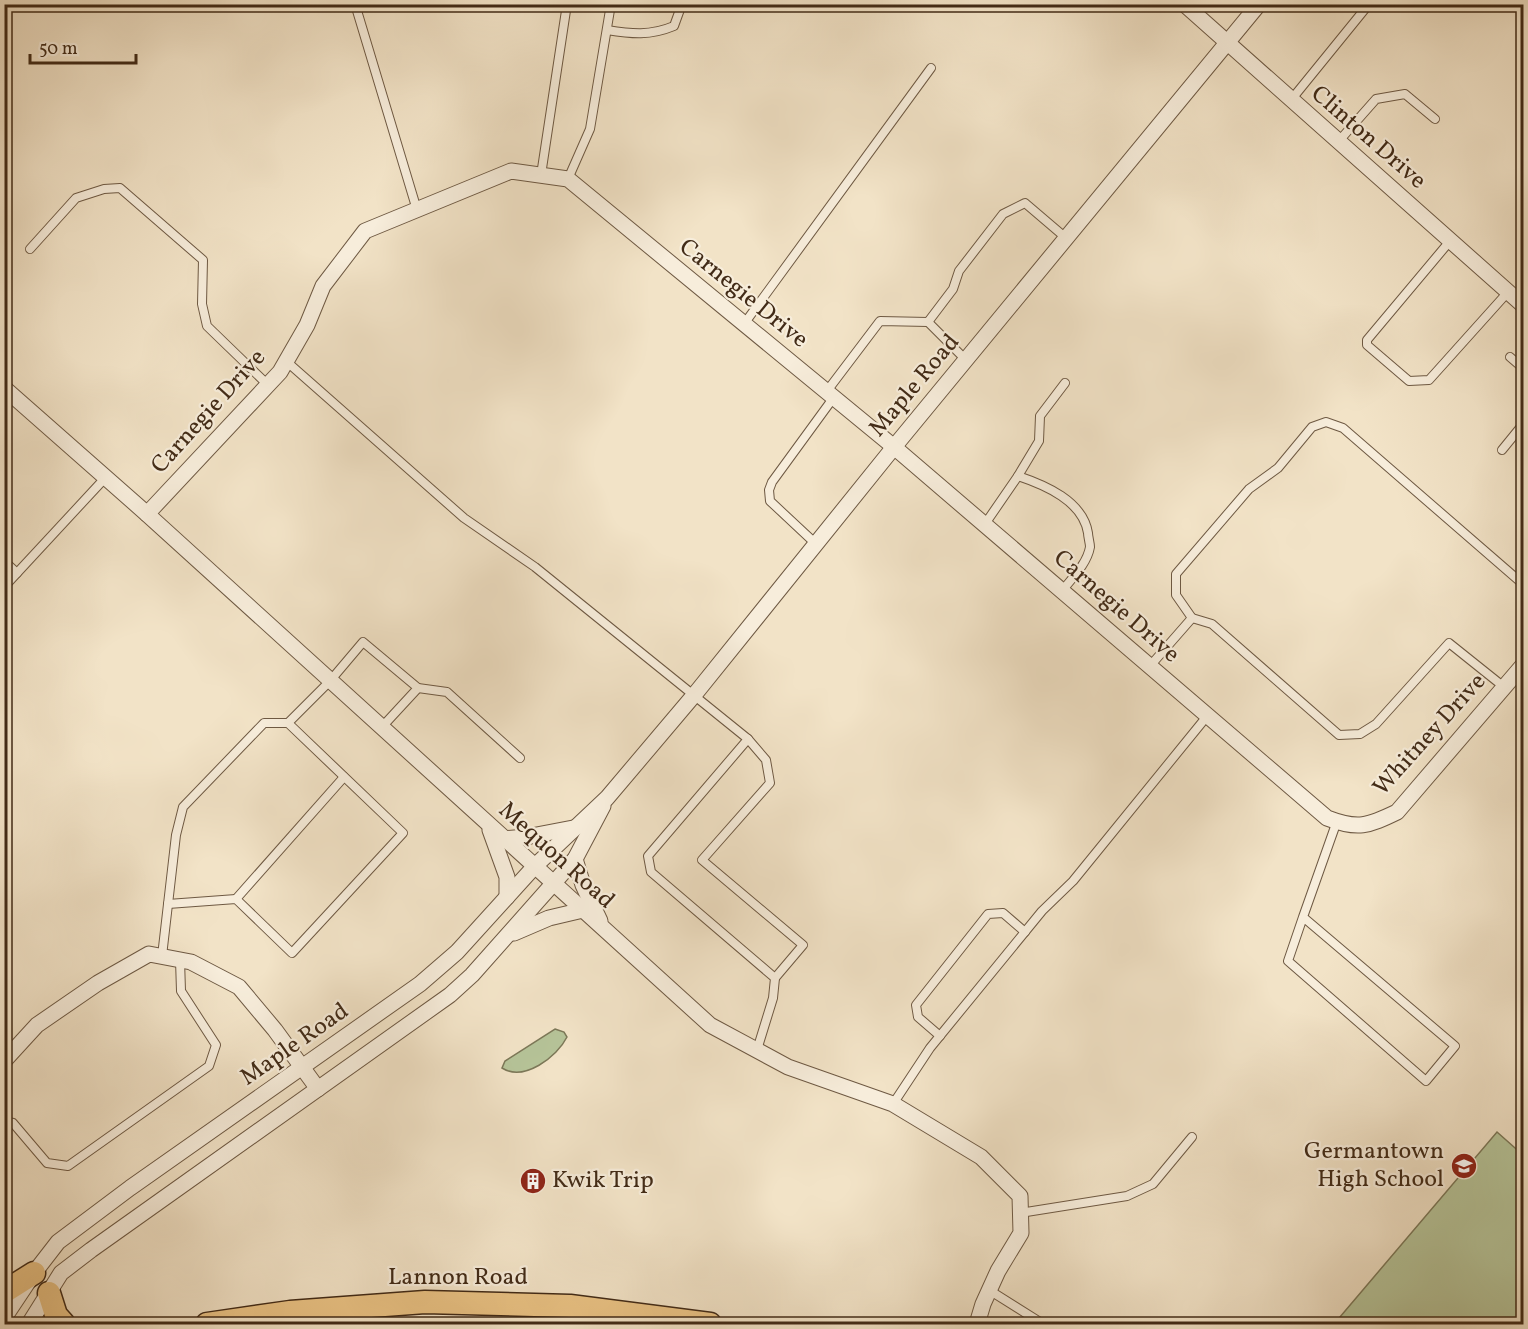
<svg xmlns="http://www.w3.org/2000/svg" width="1528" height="1329" viewBox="0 0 1528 1329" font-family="Vollkorn,serif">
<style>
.grass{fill:#b6c499;stroke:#7c7858;stroke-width:1.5}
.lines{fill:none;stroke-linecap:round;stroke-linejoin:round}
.lane-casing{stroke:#6e5943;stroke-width:10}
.street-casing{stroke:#6e5943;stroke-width:17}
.primary-casing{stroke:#422b17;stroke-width:25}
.lane{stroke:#f7eddb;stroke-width:8}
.street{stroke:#f7eddb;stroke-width:15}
.primary{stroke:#e9c284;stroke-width:22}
.labels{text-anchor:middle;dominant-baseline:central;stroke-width:4.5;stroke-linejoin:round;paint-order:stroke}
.street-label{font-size:24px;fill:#422b17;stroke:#f7eddb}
.poi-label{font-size:24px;fill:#422b17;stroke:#f7eddb;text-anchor:end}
</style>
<rect width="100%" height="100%" fill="#f2e3c7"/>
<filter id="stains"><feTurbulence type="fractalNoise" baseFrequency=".00333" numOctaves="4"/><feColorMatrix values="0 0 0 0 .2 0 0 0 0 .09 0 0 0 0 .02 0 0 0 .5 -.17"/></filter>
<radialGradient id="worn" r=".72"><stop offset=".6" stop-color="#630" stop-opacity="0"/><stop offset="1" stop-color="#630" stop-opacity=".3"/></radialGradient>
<g class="grass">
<path d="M555 1029 564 1032 567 1037C557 1057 524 1082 502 1068L505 1061Z"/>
<path d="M1497 1132 1523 1155V1324H1334Z"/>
</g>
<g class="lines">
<g class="lane-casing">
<g id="lane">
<path d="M355 4 417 210"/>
<path d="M607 30C632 34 650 36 674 26L682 4"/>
<path d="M1291 100 1369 4"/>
<path d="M1338 142 1376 99 1405 94 1435 119"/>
<path d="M541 175 567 4"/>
<path d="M568 179 590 129 611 4"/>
<path d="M1450 241 1367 340V345L1409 381 1429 380 1508 292"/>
<path d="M30 249 76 198 104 189 120 188 203 260 202 304 207 326 268 385"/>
<path d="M928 322 966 360"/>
<path d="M744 324 931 68"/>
<path d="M1510 357 1524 369"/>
<path d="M286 361 464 518 535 567 748 739 766 760 770 783 702 860 803 945 775 978"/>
<path d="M827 391 880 321 928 322 953 289 959 271 1003 214 1025 203 1066 238"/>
<path d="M1502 450 1524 423"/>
<path d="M1018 476C1045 485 1083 501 1088 533 1088 537 1090 543 1090 547 1087 564 1072 578 1062 591"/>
<path d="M985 524 1018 476 1039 441 1040 416 1065 383"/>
<path d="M816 544 770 501 769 490 772 482 834 397"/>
<path d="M4 561 17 573"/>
<path d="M4 587 106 477"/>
<path d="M1192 618 1212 624 1339 735 1360 734 1376 724 1449 643 1504 687"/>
<path d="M1150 666 1192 618 1176 595V574L1249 489 1278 468 1312 427 1326 422 1343 428 1524 585"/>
<path d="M418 688 447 692 520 758"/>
<path d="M748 739 648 856 651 872 775 978 773 998 757 1050"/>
<path d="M236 899 344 777"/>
<path d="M168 904 236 899 292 953 403 833 288 723"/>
<path d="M1303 917 1288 961 1426 1081 1455 1046 1303 917 1337 821"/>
<path d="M162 956 176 835 183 807 264 723H288L330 681 363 642 418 688 381 728"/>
<path d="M940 1036 918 1017 916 1005 988 914 1003 913 1025 932"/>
<path d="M893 1104 930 1048 1042 911 1073 881 1208 715"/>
<path d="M4 1121 13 1123 47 1163 68 1166 209 1066 216 1045 181 991 180 960"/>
<path d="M1020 1213 1127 1196 1153 1184 1192 1137"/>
<path d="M989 1290 1043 1324"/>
</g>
</g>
<g class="street-casing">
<g id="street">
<path d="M1184 4 1524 306"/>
<path d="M4 388 147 514 710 1025 788 1067 893 1104 981 1157 1020 1196 1021 1233 998 1271 983 1304 977 1324"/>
<path d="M147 514 280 372 307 325 323 286 365 231 511 171 568 179 894 447 1327 818C1358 830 1368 826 1397 812L1524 664"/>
<path d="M490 830 507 877V897"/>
<path d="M503 839 526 837 573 828"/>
<path d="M575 859 583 885 600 921"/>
<path d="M514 933 549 918 583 910"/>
<path d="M4 1061 37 1025 98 983 149 954 191 962 239 987 275 1030 318 1089"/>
<path d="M4 1318 34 1273 58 1242 130 1188 420 984 457 952 535 866 607 798 695 694 894 447 1259 4"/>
<path d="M29 1324 61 1273 91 1250 450 995 472 975 575 859 603 806"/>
</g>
</g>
<g class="primary-casing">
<g id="primary">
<path d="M4 1292 34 1273"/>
<path d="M49 1293 56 1315 64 1324"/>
<path d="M207 1324 290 1312 425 1302 570 1306 710 1324"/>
</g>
</g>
<use href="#lane" class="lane"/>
<use href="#street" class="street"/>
<use href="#primary" class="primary"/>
</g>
<defs>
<g id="school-disc" transform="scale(1.35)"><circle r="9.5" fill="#8f2418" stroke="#f7eddb"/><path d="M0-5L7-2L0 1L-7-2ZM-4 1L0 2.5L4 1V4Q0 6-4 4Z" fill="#fff"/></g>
<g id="building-disc" transform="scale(1.35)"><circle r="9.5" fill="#8f2418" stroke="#f7eddb"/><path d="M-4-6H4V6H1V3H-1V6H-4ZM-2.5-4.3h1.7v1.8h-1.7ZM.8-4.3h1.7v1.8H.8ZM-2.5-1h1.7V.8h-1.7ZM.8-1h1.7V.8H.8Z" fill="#fff"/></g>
</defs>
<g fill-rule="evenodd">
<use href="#school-disc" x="1464" y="1166"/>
<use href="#building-disc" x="533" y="1181"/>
</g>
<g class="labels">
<g class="street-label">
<text transform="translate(1368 138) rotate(41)">Clinton Drive</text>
<text transform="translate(743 294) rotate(39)">Carnegie Drive</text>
<text transform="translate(915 386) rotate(-50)">Maple Road</text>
<text transform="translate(209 412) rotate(-48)">Carnegie Drive</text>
<text transform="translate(1116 607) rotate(41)">Carnegie Drive</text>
<text transform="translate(1430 735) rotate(-48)">Whitney Drive</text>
<text transform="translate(556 856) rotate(42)">Mequon Road</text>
<text transform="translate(295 1045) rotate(-35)">Maple Road</text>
<text x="458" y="1278">Lannon Road</text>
</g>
<g class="poi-label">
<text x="1444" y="1152">Germantown<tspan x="1444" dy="28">High School</tspan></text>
<text x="552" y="1181" text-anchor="start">Kwik Trip</text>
</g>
</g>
<rect width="1528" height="1329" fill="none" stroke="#f2e3c7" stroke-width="24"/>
<rect x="6" y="6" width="1516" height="1317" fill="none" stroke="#422b17" stroke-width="3"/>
<rect x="12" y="12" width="1504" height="1305" fill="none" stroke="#422b17" stroke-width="1.5"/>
<path d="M30 54v9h106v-9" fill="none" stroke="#422b17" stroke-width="3"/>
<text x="39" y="54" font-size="18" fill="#422b17" stroke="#f7eddb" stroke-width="4.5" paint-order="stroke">50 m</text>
<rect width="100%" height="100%" filter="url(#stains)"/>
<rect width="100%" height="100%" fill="url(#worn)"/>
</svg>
